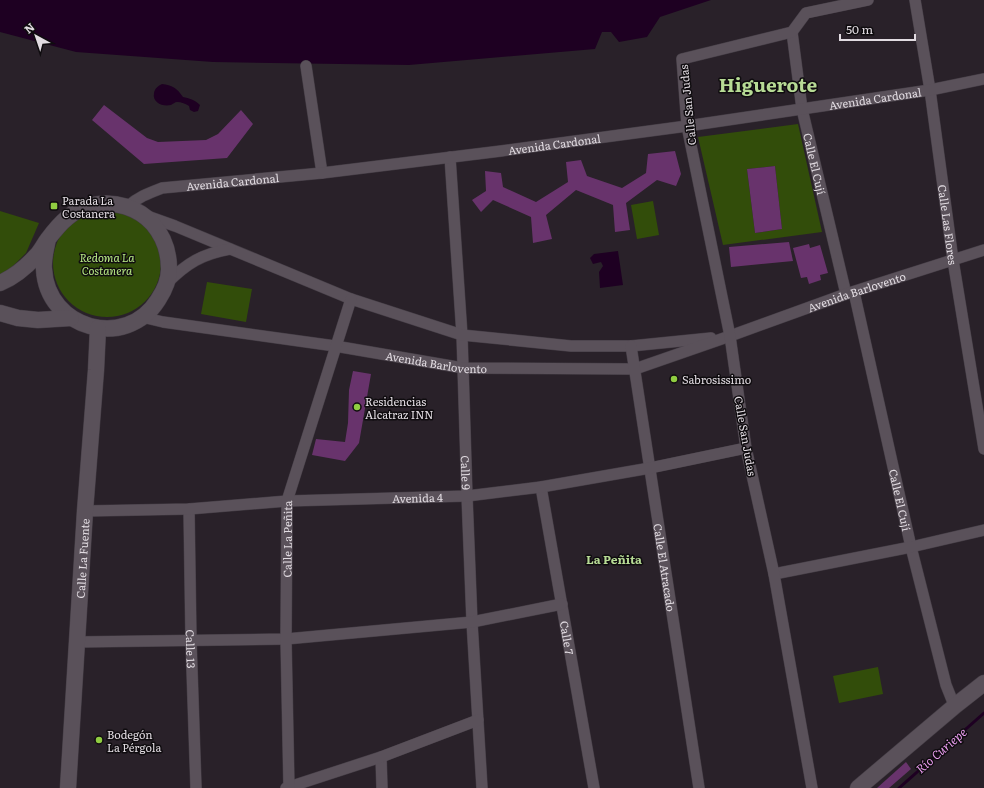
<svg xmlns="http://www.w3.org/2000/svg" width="984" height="788" viewBox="0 0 984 788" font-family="Literata,serif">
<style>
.green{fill:#324d0a;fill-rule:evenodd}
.water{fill:#1e0022}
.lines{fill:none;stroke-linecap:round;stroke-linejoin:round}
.stream{stroke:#1e0022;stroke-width:3}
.building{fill:#68336c}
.minor-casing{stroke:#433c44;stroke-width:12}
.secondary-casing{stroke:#433c44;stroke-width:17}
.minor{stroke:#5a515a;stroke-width:11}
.secondary{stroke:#5a515a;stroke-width:16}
.poi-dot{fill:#90cd41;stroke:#0f0c0f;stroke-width:1.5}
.labels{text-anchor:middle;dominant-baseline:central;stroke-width:3;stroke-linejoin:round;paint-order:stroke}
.street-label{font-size:11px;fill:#e2dce2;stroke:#0f0c0f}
.poi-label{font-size:11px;fill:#e2dce2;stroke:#0f0c0f;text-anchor:start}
.park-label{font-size:11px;font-style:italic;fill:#b9eb86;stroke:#0f0c0f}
.neighbourhood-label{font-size:12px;font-weight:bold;fill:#b7db95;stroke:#0f0c0f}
.water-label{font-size:12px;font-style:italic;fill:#eb9df0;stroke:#0f0c0f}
.town-label{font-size:19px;font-weight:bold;fill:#b7db95;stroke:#0f0c0f}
</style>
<rect width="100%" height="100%" fill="#292129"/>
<g class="green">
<path d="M798 124 822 232 723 245 698 137ZM775 166 782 229 755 233 747 169Z"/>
<path d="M653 201 659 235 637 239 631 205Z"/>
<circle cx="107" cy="263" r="54"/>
<path d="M0 211 39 223 26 253 3 276H0Z"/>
<path d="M207 282 252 289 246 322 201 314Z"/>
<path d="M878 667 883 694 839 703 833 676Z"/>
</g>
<g class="water">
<path d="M0 0H711L660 17 647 37 619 42 611 32H602L595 49 409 65 213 62 76 52 0 32Z"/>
<path d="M162 84C172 85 177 88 183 97 189 98 195 100 200 105L198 111 194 112 190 110 189 106C186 104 181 102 177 102 175 102 173 104 171 105 163 107 152 103 154 93 155 88 158 86 162 84Z"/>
<path d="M618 251 623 285 600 288 599 272 603 266 601 262 593 264 590 258 594 254Z"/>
</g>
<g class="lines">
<path class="stream" d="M899 788 984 713"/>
</g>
<g class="building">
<path d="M104 105 147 138 158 142 206 140 218 134 241 110 253 124 227 158 144 164 92 120Z"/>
<path d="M675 151 681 174 676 186 657 180 626 203 630 230 615 232 613 205 576 190 546 215 552 239 533 243 531 217 493 200 481 212 472 200 486 191 485 171 501 173 503 187 536 202 568 182 566 162 581 160 587 176 622 188 646 173 648 154Z"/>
<path d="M775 166 782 229 755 233 747 169Z"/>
<path d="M789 242 793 261 731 267 729 247Z"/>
<path d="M809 244 810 248 820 245 828 273 820 275 821 280 809 284 807 277 801 278 793 248Z"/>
<path d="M353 371 371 374 359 443 345 461 312 455 316 439 345 442 348 423 349 390Z"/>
<path d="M906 762 911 769 889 788H877Z"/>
</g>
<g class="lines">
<g class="minor-casing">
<g id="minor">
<path id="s1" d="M915 0 930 90 953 260 984 449"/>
<path id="s2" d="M792 32 802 109 846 294"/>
<path d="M306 66 322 173"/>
<path id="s3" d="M450 157 462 335 467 496 472 622 482 788"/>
<path id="s4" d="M127 207C138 197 149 193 162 188L322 173 501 151 687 126 930 90 984 79"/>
<path d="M147 216 175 226 351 299 462 335 571 346H631L711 338"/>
<path d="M167 283C187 263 202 254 230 249"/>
<path id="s5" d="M854 292 911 547 946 685 952 700 956 705"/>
<path id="s6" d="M142 317 163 322 335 346 463 368 635 369 730 336 846 294 984 250"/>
<path id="s7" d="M631 346 699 788"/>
<path id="s8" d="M541 487 594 788"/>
<path id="s9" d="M189 509 191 640 196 788"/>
<path id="s10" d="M85 511 189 509 287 501 467 496 541 487 650 468 746 448"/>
<path d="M774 574 911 547 984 530"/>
<path d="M77 642 286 639 472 622 562 604"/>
<path d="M381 757 382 788"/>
<path d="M286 788 381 757 478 720"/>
<path id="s11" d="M289 788 286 639 287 501 351 299"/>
<path d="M812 788 774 574 746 448 730 336 687 126 682 59 792 32 806 13 868 0"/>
</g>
</g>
<g class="secondary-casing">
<g id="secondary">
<path d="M0 283C14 277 26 267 36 256 41 251 44 244 48 239 60 223 73 209 93 205 115 200 139 208 153 224 164 237 169 252 169 269 169 280 164 291 158 300 126 351 47 329 44 269 43 259 46 249 48 239"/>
<path d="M0 313 18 318 38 320 71 318"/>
<path id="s12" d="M68 788 85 511 96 370 98 328"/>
<path d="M858 788 956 705 984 683"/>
</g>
</g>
<use href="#minor" class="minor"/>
<use href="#secondary" class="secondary"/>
</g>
<g class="poi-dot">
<rect x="50" y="202" width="8" height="8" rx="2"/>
<circle cx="674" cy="379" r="4"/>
<circle cx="357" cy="407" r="4"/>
<circle cx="99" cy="740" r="4"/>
</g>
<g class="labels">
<g class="street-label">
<text stroke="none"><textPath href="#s4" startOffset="759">Avenida Cardonal</textPath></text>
<text transform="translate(687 105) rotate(-96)">Calle San Judas</text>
<text stroke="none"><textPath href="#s4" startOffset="435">Avenida Cardonal</textPath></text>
<text stroke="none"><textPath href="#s2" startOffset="134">Calle El Cují</textPath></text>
<text stroke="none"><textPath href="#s4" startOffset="111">Avenida Cardonal</textPath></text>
<text stroke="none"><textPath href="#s1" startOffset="227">Calle Las Flores</textPath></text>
<text stroke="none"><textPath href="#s6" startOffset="732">Avenida Barlovento</textPath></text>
<text stroke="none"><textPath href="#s6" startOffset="298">Avenida Barlovento</textPath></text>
<text transform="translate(746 436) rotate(80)">Calle San Judas</text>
<text stroke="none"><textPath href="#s3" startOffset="316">Calle 9</textPath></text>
<text stroke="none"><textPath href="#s10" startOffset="333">Avenida 4</textPath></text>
<text stroke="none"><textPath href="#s5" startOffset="213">Calle El Cují</textPath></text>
<text stroke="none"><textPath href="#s11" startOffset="249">Calle La Peñita</textPath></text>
<text stroke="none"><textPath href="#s12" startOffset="230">Calle La Fuente</textPath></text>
<text stroke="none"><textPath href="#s7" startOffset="224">Calle El Atracado</textPath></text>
<text stroke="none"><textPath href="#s8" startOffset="153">Calle 7</textPath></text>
<text stroke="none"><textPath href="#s9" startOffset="140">Calle 13</textPath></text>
</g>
<g class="poi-label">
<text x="62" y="200">Parada La<tspan x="62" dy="13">Costanera</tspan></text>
<text x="682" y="379">Sabrosissimo</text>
<text x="365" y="401">Residencias<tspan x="365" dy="13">Alcatraz INN</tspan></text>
<text x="107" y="734">Bodegón<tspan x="107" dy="13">La Pérgola</tspan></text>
</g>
<g class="park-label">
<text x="107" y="257">Redoma La<tspan x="107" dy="13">Costanera</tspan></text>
</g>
<g class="neighbourhood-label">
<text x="614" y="559">La Peñita</text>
</g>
<g class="water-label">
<text transform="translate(941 750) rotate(-41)">Río Curiepe</text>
</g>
<g class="town-label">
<text x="768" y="84">Higuerote</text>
</g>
</g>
<g transform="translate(36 36) rotate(320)" stroke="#0f0c0f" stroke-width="3" paint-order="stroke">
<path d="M0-3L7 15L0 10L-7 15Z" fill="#e2dce2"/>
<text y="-6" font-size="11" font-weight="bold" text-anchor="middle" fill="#e2dce2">N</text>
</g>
<path d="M840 34v6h75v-6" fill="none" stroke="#e2dce2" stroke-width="2"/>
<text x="846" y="34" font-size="12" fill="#e2dce2" stroke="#0f0c0f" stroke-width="3" paint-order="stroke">50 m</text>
</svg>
